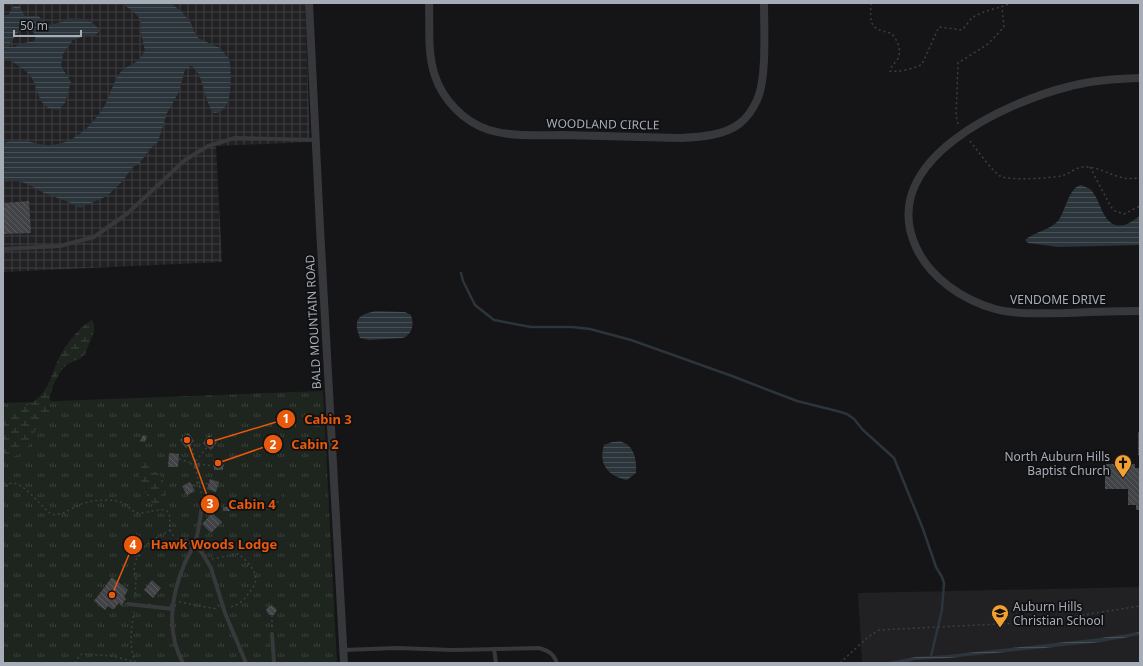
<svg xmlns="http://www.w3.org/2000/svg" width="1143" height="666" viewBox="0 0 1143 666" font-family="'Noto Sans',sans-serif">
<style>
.built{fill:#212124}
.industrial{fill:url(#industrial-grid)}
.grass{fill:url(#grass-tufts)}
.wetland{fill:url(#wetland-marsh)}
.water{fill:url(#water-rules);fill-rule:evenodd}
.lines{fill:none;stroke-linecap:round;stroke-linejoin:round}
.stream{stroke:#2b353b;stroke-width:2.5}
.building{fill:url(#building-back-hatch)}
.path{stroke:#3c3f43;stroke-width:1.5;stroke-dasharray:2 3;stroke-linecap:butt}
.lane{stroke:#36383c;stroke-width:4}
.street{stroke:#36383c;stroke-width:8}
.labels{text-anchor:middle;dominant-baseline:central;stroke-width:3.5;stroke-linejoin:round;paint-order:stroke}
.street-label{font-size:12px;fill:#a7adb7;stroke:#101012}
.poi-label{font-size:12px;fill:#a7adb7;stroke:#101012;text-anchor:end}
.leader{fill:none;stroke:#e8590c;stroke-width:1.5}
.callout-dot{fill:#e8590c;stroke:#101012;stroke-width:1.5}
.mark-label{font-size:12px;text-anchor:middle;font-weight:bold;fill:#fff}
.callout-label{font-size:13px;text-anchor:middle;font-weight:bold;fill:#e8590c;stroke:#101012;stroke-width:3.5;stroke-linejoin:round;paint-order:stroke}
</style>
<defs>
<pattern id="industrial-grid" width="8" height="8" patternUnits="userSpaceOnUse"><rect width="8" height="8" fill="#212124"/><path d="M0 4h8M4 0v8" fill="none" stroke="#3e3f42"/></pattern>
<pattern id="grass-tufts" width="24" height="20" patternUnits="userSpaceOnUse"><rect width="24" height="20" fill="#1d251e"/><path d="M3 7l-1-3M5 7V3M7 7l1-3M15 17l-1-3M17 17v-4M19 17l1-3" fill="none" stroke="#3b423c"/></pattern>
<pattern id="wetland-marsh" width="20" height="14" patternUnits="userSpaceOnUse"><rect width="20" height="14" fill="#1d251e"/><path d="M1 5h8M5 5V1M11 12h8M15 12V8" fill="none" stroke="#3b423c"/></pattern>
<pattern id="water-rules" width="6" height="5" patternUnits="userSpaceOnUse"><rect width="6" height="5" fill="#2b353b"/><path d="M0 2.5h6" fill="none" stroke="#475055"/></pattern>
<pattern id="building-back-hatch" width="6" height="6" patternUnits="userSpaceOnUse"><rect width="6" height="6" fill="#414347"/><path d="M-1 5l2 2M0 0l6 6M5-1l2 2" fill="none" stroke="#5a5b5f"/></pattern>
</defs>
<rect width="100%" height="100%" fill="#151517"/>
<path class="built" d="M1140 587V663H862L858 593Z"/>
<path class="industrial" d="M3 3H305L310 142 216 146 222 262 3 272Z"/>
<path class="grass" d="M323 391 337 663H3V403Z"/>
<g class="wetland">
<path d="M92 320 94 325V332L85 354 80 359 71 362 63 368 58 376 53 386 50 396V410L35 431 29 445 19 454 3 462V418C15 409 33 406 42 394 50 384 53 371 58 360 65 345 78 328 92 320Z"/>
<path d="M147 460 156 464 154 471C166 476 165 489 166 501L162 504H153L143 489 137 467 140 461Z"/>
<path d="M278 489 282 494C282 503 278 506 269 511L264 507C265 496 268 493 278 489Z"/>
</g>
<g class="water">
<path d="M121 3H171L182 12 191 23 196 36 200 39 220 48 229 59 230 63C231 76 234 113 214 113 204 103 203 70 191 66L185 70 178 94 167 113 158 142 149 150 139 164 133 167 121 183 107 196 82 207C77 208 76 205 71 203 63 200 55 197 47 194 28 186 26 179 3 182V144C20 134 34 146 51 145 77 143 96 122 107 101 111 91 114 81 120 73 123 68 128 67 133 64 138 61 141 56 145 51L141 33V20L134 12Z"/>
<path d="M14 6H19L25 16H38L49 25 62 22 68 18C84 19 89 18 100 30L96 35 84 36 73 40 63 54 61 66 71 82 65 103 58 110C35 109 40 87 29 74 22 67 12 61 3 58V15H8ZM28 29 33 32 36 36 34 41 19 44 15 47H10V43L19 32Z"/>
<path d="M1081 185C1085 187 1090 188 1092 191 1102 203 1103 229 1124 225 1129 224 1135 219 1140 216V245L1058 247 1028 243 1025 240C1034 232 1050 230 1058 221 1066 211 1068 188 1081 185Z"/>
<path d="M377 311 405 312 411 315C414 324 413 334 403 338L369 340 360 338C352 319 359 314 377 311Z"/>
<path d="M612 442C615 442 620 441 622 442 635 446 637 462 636 473L627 480C608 476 598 464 604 445Z"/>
<path d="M1140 632V635L1101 642 949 658 915 660 903 663H883L915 657 948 655 1101 638Z"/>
</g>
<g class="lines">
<path class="stream" d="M461 273 463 281 475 305 494 320 531 327H572L590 329 631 340 732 376 797 401 837 411 847 414 854 419 863 430 894 458 923 529 936 567 942 577 944 583 942 610 931 656"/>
</g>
<g class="building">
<path d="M29 201 31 233 3 234V203Z"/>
<rect x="1138" y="432" width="2" height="23"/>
<path d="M188 433 194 441 186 448 180 440Z"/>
<path d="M143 435 147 436 145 442 140 441Z"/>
<path d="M209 435 217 442 211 450 203 443Z"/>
<path d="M169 453 179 454 178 467H168Z"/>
<path d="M213 460H223V470H214Z"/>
<path d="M1105 464H1135V468H1140V510H1136V505H1128V489H1105Z"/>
<path d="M210 479 219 482 216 492 207 489Z"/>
<path d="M190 482 195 491 187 495 182 486Z"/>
<rect x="223" y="507" width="7" height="4"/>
<path d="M212 513 222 522 211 533 202 524Z"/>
<path d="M112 577 128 590 124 597 126 599 121 606 119 603 114 609H112L108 606 105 610 94 601Z"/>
<path d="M152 580 161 588 153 598 144 590Z"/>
<path d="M269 606H273L277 610 274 615H269L266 610Z"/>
</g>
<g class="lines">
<g class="path">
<path d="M871 3C870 23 869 29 891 33 897 39 903 51 897 60 893 65 892 65 890 71 896 73 917 68 922 64L939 27 962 30C966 26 969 21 972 18 983 10 999 9 1011 3"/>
<path d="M958 124 956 116 958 63 988 44 1004 27 1002 8"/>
<path d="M970 141C977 150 992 171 1000 176 1008 181 1051 178 1061 176 1069 174 1076 167 1084 167 1104 166 1119 184 1140 177"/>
<path d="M1090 167 1111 207 1115 211 1124 214 1140 206"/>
<path d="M190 444 194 453V460"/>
<path d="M179 459 191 463"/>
<circle cx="195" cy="464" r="3.5"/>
<path d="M196 461 207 447"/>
<path d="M198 464 214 466"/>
<path d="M195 467 203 500"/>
<path d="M3 483 8 485"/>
<path d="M192 486 198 482 209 484"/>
<path d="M3 491C14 466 41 508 50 513 53 515 56 515 59 514 64 514 70 509 75 507 88 500 103 499 117 501 128 503 131 512 138 513 146 514 163 506 168 512 171 517 169 524 170 530L151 541 143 548 138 555 135 563 134 571 136 579 135 598"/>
<path d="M170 530 174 537"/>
<path d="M212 559 238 554C246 559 259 573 255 583 254 587 250 591 248 594 243 601 239 605 230 607"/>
<path d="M179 602 217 609"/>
<path d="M272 615V629"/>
<path d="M75 663 79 656 82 654 113 656 135 662C129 646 131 629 134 612"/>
<path d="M840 663 868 637 879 630 1039 622 1140 606"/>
</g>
<g class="lane">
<path d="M3 249 60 246 94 237 128 213 185 160 208 146 235 138 315 140"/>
<path d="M179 540 195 543 204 556 211 568 225 613 246 663"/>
<path d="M128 604 173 609"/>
<path d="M272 634 274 663"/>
<path d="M494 649 496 663"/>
<path d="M343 650 397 648 453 650 539 648C549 651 553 653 557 663"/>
<path d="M183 663C166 632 171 596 184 565 187 557 192 550 195 543 199 531 200 518 202 506"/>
</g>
<g class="street">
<path d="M309 3 320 228 344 663"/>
<path d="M429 3C430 26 427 53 435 76 443 100 464 122 489 130 512 137 538 135 562 135 601 136 641 137 680 138 699 137 723 136 739 124 747 118 753 109 757 100 767 79 764 28 764 3"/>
<path d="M1140 78C1117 79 1093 80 1071 86 1006 102 876 160 916 247 930 278 963 300 995 309 1017 315 1041 313 1064 313 1090 312 1115 311 1140 311"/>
</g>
</g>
<defs>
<g id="church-pin" transform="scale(0.9)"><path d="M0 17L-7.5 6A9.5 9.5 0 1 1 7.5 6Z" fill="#f3a231" stroke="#101012"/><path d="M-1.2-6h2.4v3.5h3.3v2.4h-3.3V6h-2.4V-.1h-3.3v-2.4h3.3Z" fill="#111"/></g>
<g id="school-pin" transform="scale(0.9)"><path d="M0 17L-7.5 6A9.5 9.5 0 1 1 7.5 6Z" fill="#f3a231" stroke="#101012"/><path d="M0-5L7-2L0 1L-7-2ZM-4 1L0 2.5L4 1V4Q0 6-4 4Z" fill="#111"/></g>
</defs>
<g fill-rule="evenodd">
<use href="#church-pin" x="1123" y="463"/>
<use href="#school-pin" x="1000" y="613"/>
</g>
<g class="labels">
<g class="street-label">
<text transform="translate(603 124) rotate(1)">WOODLAND CIRCLE</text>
<text x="1058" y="299">VENDOME DRIVE</text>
<text transform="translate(313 322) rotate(-93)">BALD MOUNTAIN ROAD</text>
</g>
<g class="poi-label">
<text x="1110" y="456">North Auburn Hills<tspan x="1110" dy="14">Baptist Church</tspan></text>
<text x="1013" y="606" text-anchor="start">Auburn Hills<tspan x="1013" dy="14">Christian School</tspan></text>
</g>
</g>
<path class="leader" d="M210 442L286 419M218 463L273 444M187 440L210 504M112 595L133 545"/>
<g class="callout-dot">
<circle cx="210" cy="442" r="4"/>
<circle cx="218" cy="463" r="4"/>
<circle cx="187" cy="440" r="4"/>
<circle cx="112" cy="595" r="4"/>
<circle cx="286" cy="419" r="10"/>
<circle cx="273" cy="444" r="10"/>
<circle cx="210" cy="504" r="10"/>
<circle cx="133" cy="545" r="10"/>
</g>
<g class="mark-label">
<text x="286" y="423">1</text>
<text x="273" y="449">2</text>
<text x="210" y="508">3</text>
<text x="133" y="549">4</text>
</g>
<g class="callout-label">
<text x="328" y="424">Cabin 3</text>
<text x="315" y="449">Cabin 2</text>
<text x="252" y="509">Cabin 4</text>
<text x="214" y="549">Hawk Woods Lodge</text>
</g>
<rect width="1143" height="666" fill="none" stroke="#a7adb7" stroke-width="8"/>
<path d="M14 30v6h67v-6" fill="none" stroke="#a7adb7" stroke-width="2"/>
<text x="20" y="30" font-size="12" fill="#a7adb7" stroke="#101012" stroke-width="3" paint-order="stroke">50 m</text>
</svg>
